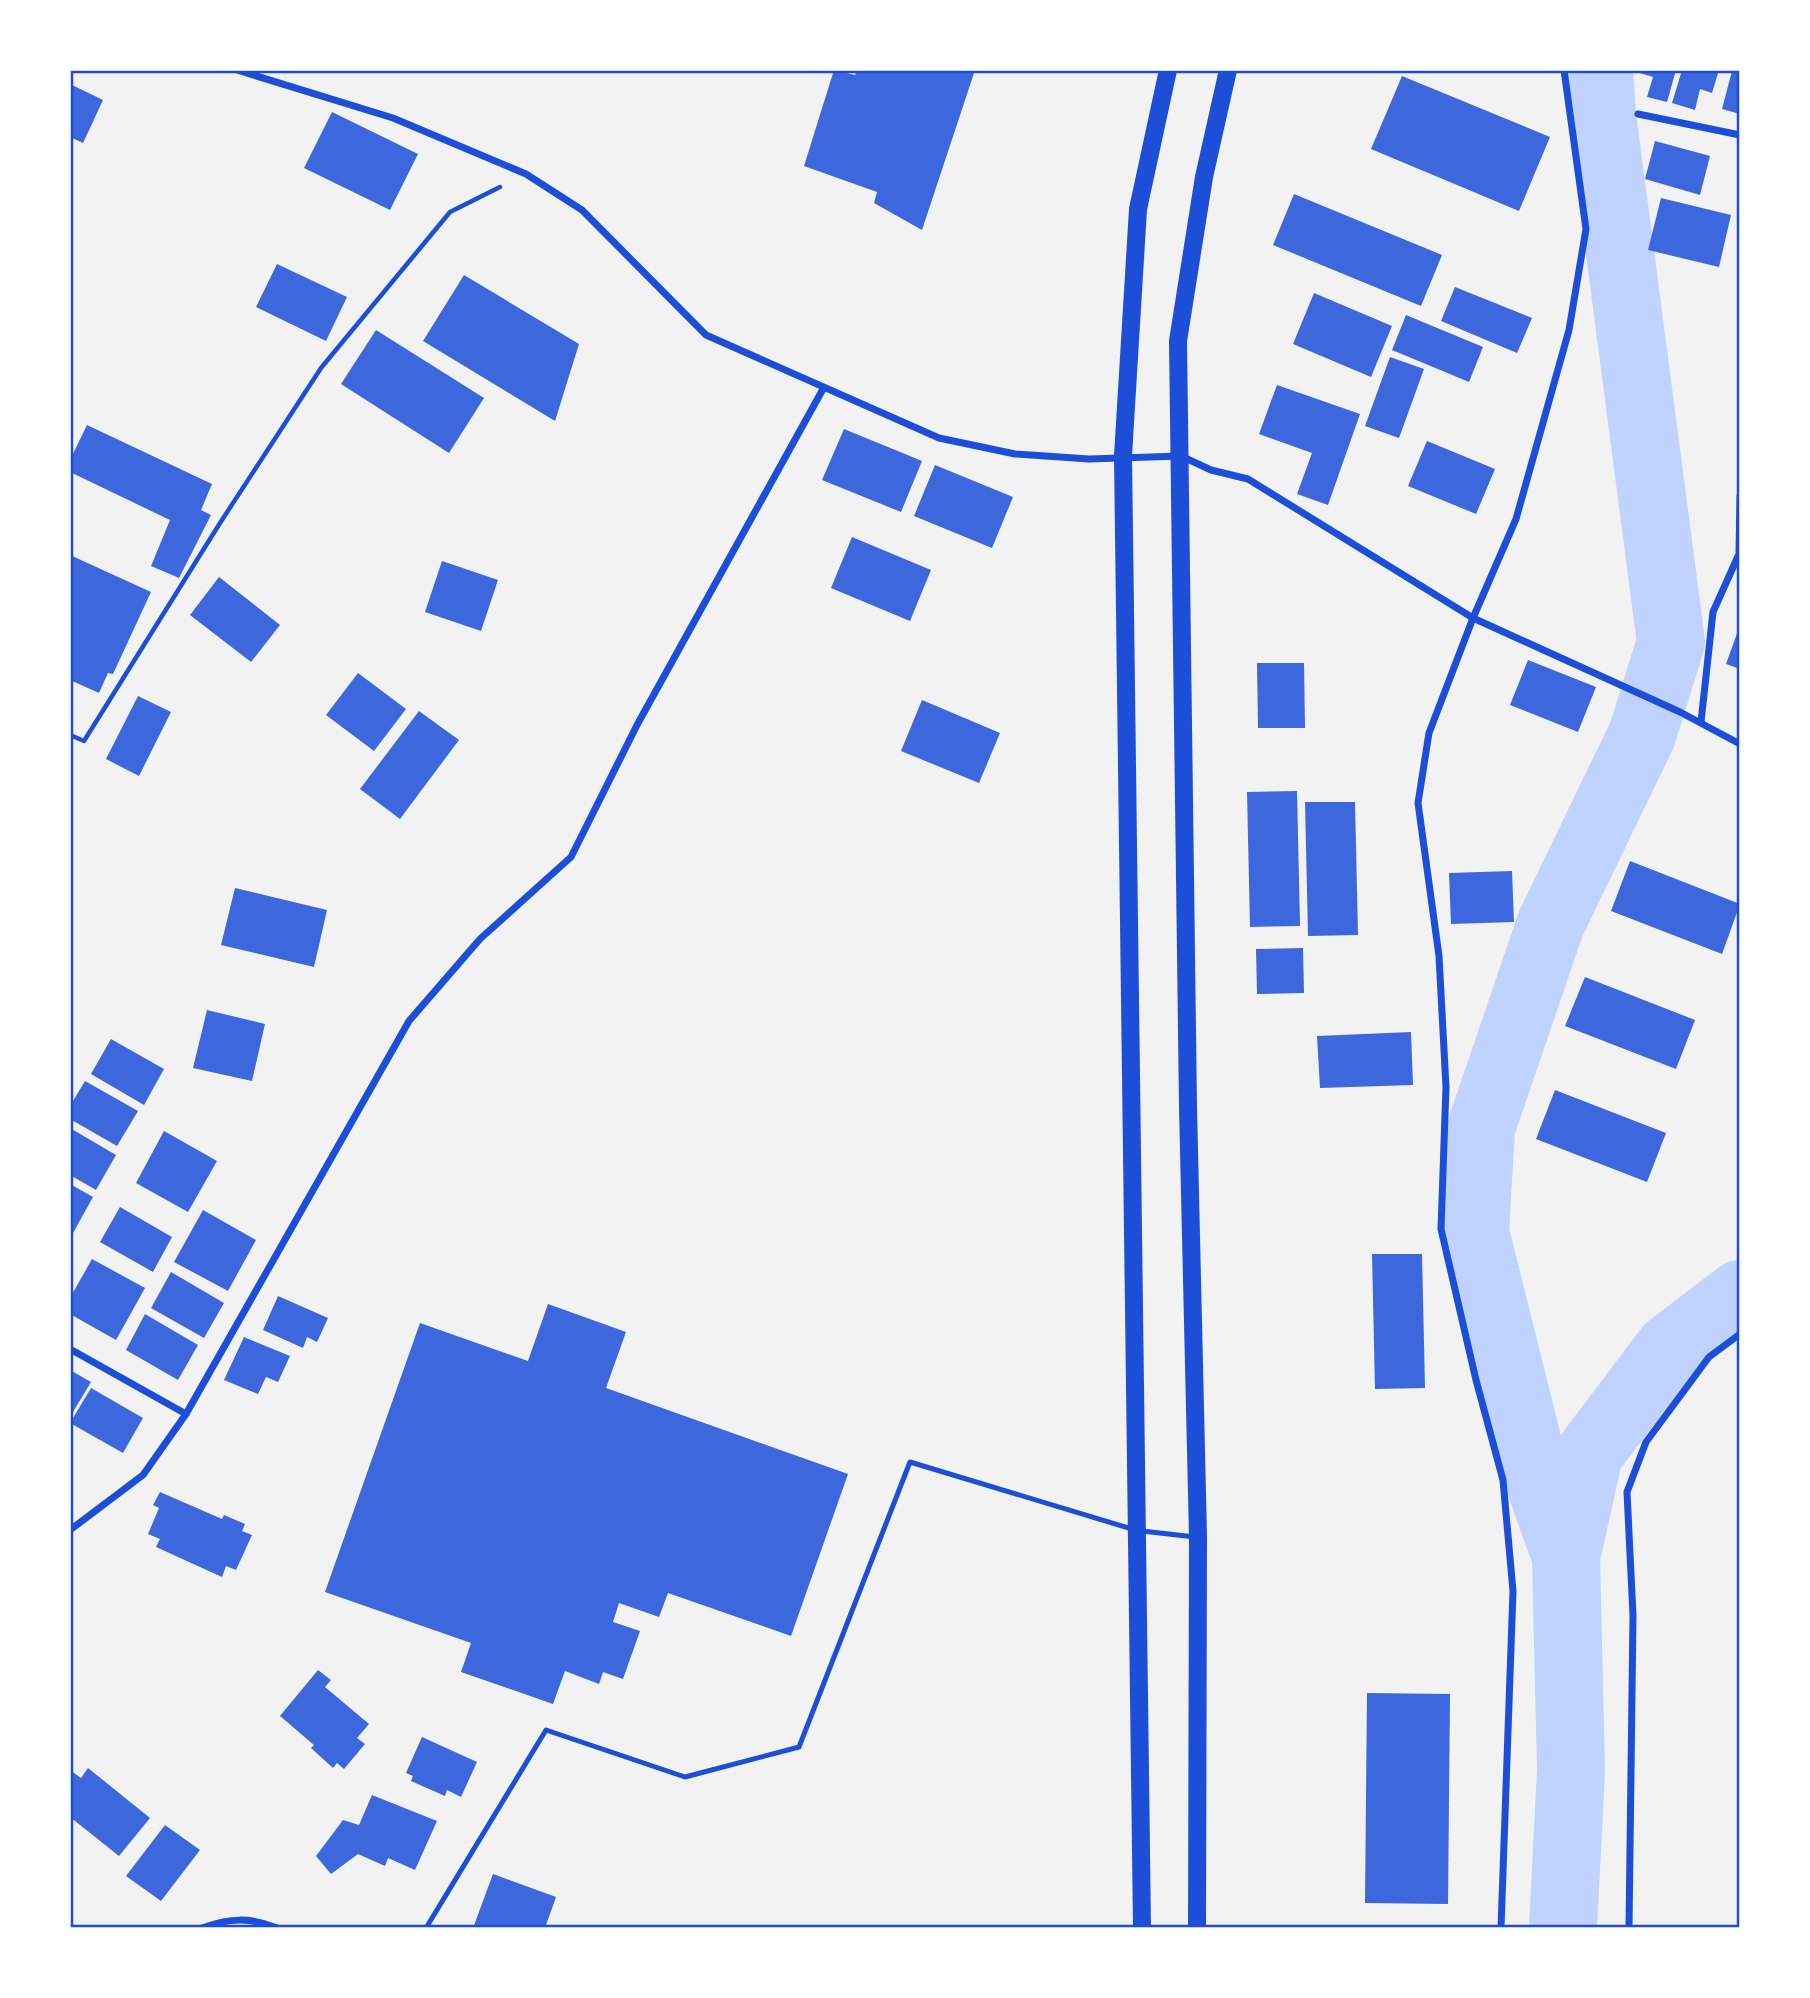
<svg xmlns="http://www.w3.org/2000/svg" width="1810" height="1998" viewBox="0 0 1810 1998" font-family="Signika,sans-serif">
<style>
.lines{fill:none;stroke-linecap:round;stroke-linejoin:round}
.river{stroke:#bfd3fe;stroke-width:68}
.building{fill:#3d67dc}
.path{stroke:#1d4ed8;stroke-width:4.5}
.service{stroke:#1d4ed8;stroke-width:5}
.minor{stroke:#1d4ed8;stroke-width:7}
.primary{stroke:#1d4ed8;stroke-width:18}
.neatline{fill:none;stroke:#1d4ed8;stroke-width:2.5}
</style>
<rect width="100%" height="100%" fill="#f2f2f2"/>
<g class="lines">
<g class="river">
<path d="M1566 1557 1589 1454 1669 1348 1740 1294"/>
<path d="M1563 1928 1571 1770 1566 1557 1533 1464 1475 1232 1481 1128 1551 923 1642 735 1671 642 1602 115 1599 70"/>
</g>
</g>
<g class="building">
<path d="M834 70 855 75 857 70H975L922 230 874 203 877 192 804 166Z"/>
<path d="M1676 70 1667 102 1647 97 1653 77 1633 71Z"/>
<path d="M1682 70H1719L1712 93 1700 89 1695 110 1672 103Z"/>
<path d="M1732 71 1740 73V114L1722 109Z"/>
<path d="M1402 76 1550 137 1519 211 1371 149Z"/>
<path d="M70 84 103 100 83 143 70 137Z"/>
<path d="M332 112 418 154 390 210 304 168Z"/>
<path d="M1655 141 1710 156 1700 195 1645 179Z"/>
<path d="M1294 194 1442 255 1421 306 1273 245Z"/>
<path d="M1661 198 1731 215 1719 267 1648 250Z"/>
<path d="M277 264 347 297 326 341 256 307Z"/>
<path d="M464 275 579 344 555 421 423 341Z"/>
<path d="M1455 287 1532 318 1517 353 1441 321Z"/>
<path d="M1314 293 1392 326 1371 377 1293 344Z"/>
<path d="M1406 315 1483 347 1469 382 1392 350Z"/>
<path d="M376 330 484 398 449 453 341 384Z"/>
<path d="M1390 357 1424 369 1399 438 1365 426Z"/>
<path d="M1277 385 1360 414 1328 505 1297 494 1312 453 1259 434Z"/>
<path d="M87 425 212 484 201 510 211 515 179 578 151 566 170 520 70 472V460Z"/>
<path d="M844 429 922 461 901 512 822 480Z"/>
<path d="M1427 441 1495 469 1476 514 1408 486Z"/>
<path d="M935 465 1013 497 992 548 914 516Z"/>
<path d="M852 537 931 570 910 621 831 588Z"/>
<path d="M70 555 151 592 113 674 108 673 99 693 70 680Z"/>
<path d="M442 561 498 580 481 631 425 612Z"/>
<path d="M219 577 280 625 251 662 190 615Z"/>
<path d="M1740 625V669L1726 664Z"/>
<path d="M1528 660 1596 687 1578 732 1510 705Z"/>
<path d="M1257 663H1304L1305 728H1258Z"/>
<path d="M358 673 406 709 374 751 326 715Z"/>
<path d="M138 696 171 712 139 776 106 759Z"/>
<path d="M922 700 1000 733 979 783 901 751Z"/>
<path d="M419 711 459 740 400 819 360 789Z"/>
<path d="M1297 791 1300 926 1250 927 1247 792Z"/>
<path d="M1305 802H1355L1358 935 1308 936Z"/>
<path d="M1630 861 1740 904 1722 954 1611 911Z"/>
<path d="M1512 871 1514 922 1451 924 1449 873Z"/>
<path d="M235 888 327 910 314 967 221 945Z"/>
<path d="M1303 948 1304 993 1257 994 1256 949Z"/>
<path d="M1585 977 1695 1020 1676 1069 1565 1026Z"/>
<path d="M207 1010 265 1024 252 1081 193 1068Z"/>
<path d="M1411 1032 1413 1085 1320 1088 1317 1036Z"/>
<path d="M111 1039 164 1069 144 1105 91 1074Z"/>
<path d="M85 1081 138 1111 117 1146 70 1119V1106Z"/>
<path d="M1555 1090 1666 1133 1647 1182 1536 1139Z"/>
<path d="M70 1128 116 1155 96 1190 70 1175Z"/>
<path d="M164 1131 217 1161 188 1212 136 1183Z"/>
<path d="M70 1184 93 1197 73 1233 70 1231Z"/>
<path d="M120 1207 172 1237 153 1272 100 1242Z"/>
<path d="M203 1210 256 1240 228 1291 174 1262Z"/>
<path d="M1372 1254H1422L1425 1388 1375 1389Z"/>
<path d="M92 1259 145 1288 116 1340 70 1314V1298Z"/>
<path d="M171 1272 224 1303 204 1338 151 1308Z"/>
<path d="M278 1296 328 1318 317 1342 307 1337 303 1348 263 1330Z"/>
<path d="M548 1304 626 1332 606 1388 848 1474 791 1636 668 1593 659 1617 619 1603 613 1622 640 1631 623 1679 603 1672 599 1684 565 1671 553 1704 461 1672 471 1643 325 1592 420 1323 528 1361Z"/>
<path d="M145 1314 198 1345 178 1380 126 1350Z"/>
<path d="M244 1337 290 1356 278 1382 266 1377 258 1394 224 1380Z"/>
<path d="M70 1370 91 1382 70 1417Z"/>
<path d="M91 1388 143 1418 123 1453 70 1423Z"/>
<path d="M160 1492 222 1519 224 1515 245 1524 242 1531 252 1535 236 1570 226 1566 222 1577 156 1547 160 1539 148 1534 159 1508 153 1505Z"/>
<path d="M318 1670 331 1680 325 1687 369 1724 357 1738 365 1744 344 1769 337 1763 333 1768 311 1748 314 1745 280 1716Z"/>
<path d="M1367 1693 1450 1694 1448 1904 1365 1903Z"/>
<path d="M422 1737 477 1762 461 1797 447 1790 445 1796 411 1781 413 1776 406 1773Z"/>
<path d="M88 1768 150 1818 119 1856 70 1817V1770L81 1778Z"/>
<path d="M372 1795 437 1821 415 1870 388 1858 385 1866 358 1854 331 1874 316 1856 343 1820 359 1825Z"/>
<path d="M165 1825 200 1850 161 1901 126 1876Z"/>
<path d="M493 1874 556 1897 545 1928H473Z"/>
</g>
<g class="lines">
<path class="path" d="M70 735 84 741 220 523 321 368 450 212 500 187"/>
<g class="service">
<path d="M1142 1531 1195 1537"/>
<path d="M426 1928 546 1730 685 1777 799 1747 910 1462 1132 1529"/>
</g>
<g class="minor">
<path d="M237 70 393 118 526 174 582 210 706 335 939 438 1015 454 1089 459 1181 456 1211 470 1248 479 1473 618 1680 712 1740 744"/>
<path d="M1638 114 1740 135"/>
<path d="M1701 722 1713 612 1739 554 1740 496"/>
<path d="M70 1349 186 1414"/>
<path d="M70 1530 143 1475 186 1414 409 1021 480 939 571 857 637 725 823 389"/>
<path d="M202 1928C229 1918 251 1917 277 1928"/>
<path d="M1501 1928 1513 1591 1503 1480 1476 1380 1441 1229 1446 1087 1439 956 1418 803 1429 733 1473 618 1516 519 1569 330 1586 229 1564 70"/>
<path d="M1629 1928 1633 1615 1627 1492 1646 1442 1709 1357 1740 1334"/>
</g>
<g class="primary">
<path d="M1142 1928 1123 456 1138 209 1168 70"/>
<path d="M1197 1928 1198 1537 1188 1107 1178 341 1204 177 1228 70"/>
</g>
</g>
<rect width="1810" height="1998" fill="none" stroke="#ffffff" stroke-width="144"/>
<rect x="72" y="72" width="1666" height="1854" class="neatline"/>
</svg>
